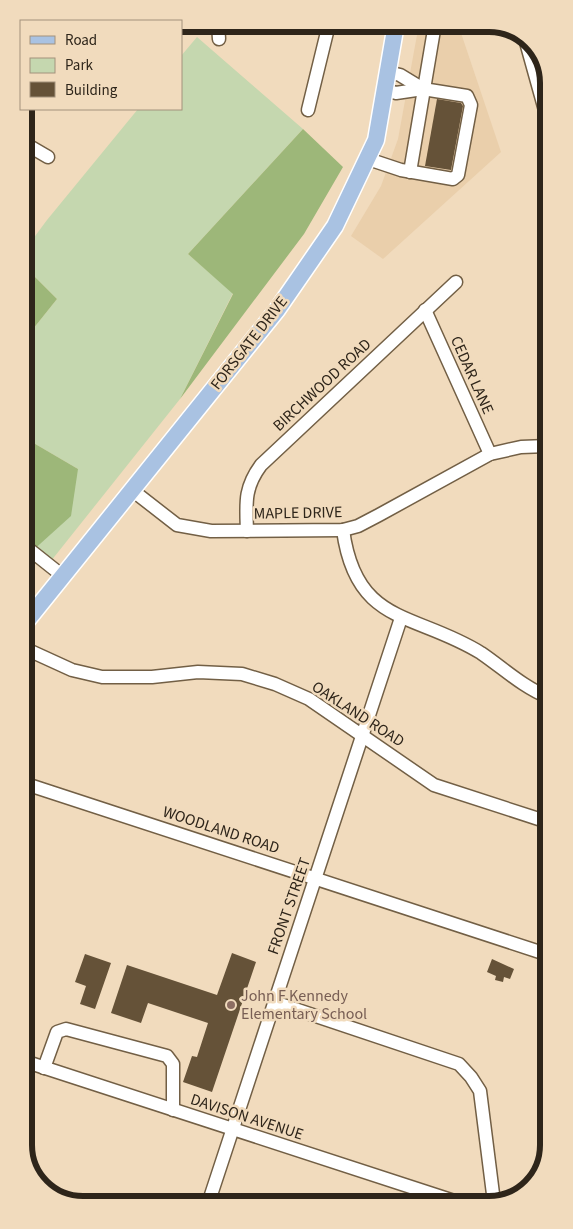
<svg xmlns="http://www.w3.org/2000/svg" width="573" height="1229" viewBox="0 0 573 1229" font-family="'Source Sans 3',sans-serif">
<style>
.built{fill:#eacfab}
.green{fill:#c5d7af}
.forest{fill:#9db779}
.building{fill:#655238}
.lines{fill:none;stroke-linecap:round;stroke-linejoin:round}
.minor-casing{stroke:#725f45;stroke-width:15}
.major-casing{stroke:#fff;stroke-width:19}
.minor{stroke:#fff;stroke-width:12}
.major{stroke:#a9c2e2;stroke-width:16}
.education-dot{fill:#8d6e63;stroke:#f1dbbd;stroke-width:2}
.labels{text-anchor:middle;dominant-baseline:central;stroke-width:5;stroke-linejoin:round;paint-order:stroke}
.street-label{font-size:16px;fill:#2e251a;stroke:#f1dbbd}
.education-label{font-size:16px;fill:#785e54;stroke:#f1dbbd;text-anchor:start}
.rim{fill:none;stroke:#2e251a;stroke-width:6}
</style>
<rect width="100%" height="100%" fill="#f1dbbd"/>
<path class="built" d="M419 24H458L501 152 383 259 351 236 381 186 398 139Z"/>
<path class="green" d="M197 37 303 129 188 254 233 293 180 399 47 566 30 553 78 469 25 438V339L57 299 24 266V251L47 220 138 109H181V56Z"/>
<g class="forest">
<path d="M303 129 343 167 304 234 180 399 233 294 188 254Z"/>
<path d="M24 266 57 299 25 339Z"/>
<path d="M25 438 78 469 71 516 30 553 25 548Z"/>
</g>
<g class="building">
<path d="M437 99 461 103 463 106 451 170 425 166Z"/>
<path d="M232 953 256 962 212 1092 183 1082 192 1056 197 1057 208 1023 148 1003 141 1023 111 1013 127 965 217 995Z"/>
<path d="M85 954 111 963 95 1009 80 1004 86 986 75 982Z"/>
<path d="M492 959 514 969 510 979 504 977 503 982 495 980 496 976 487 972Z"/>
</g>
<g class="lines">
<g class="minor-casing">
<g id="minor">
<path d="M218 24 219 39"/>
<path d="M524 35 546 114"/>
<path d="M388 72 400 75 423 89"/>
<path d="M308 110 329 24"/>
<path d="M24 143 48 157"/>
<path d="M368 159 401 170 453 179 458 175 471 105 467 96 423 89 396 93 385 90"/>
<path d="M410 172 435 24"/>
<path d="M425 310 490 454"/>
<path d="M132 490 177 525 211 531 343 530 358 526 379 515 490 454 521 447 547 446"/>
<path d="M343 530C356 626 415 612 481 653 503 668 523 687 548 697"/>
<path d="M247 531C246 503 244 488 261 465L456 282"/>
<path d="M25 546 64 577"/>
<path d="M26 649 72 670 102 677H152L198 672 242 674 275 684 309 699 434 785 548 822"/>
<path d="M26 784 549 955"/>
<path d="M274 1002 459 1064 471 1077 480 1091 494 1202"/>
<path d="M27 1062 457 1202"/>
<path d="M44 1068 57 1032 66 1029 167 1056 173 1064V1110"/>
<path d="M208 1204 401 618"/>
</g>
</g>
<g class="major-casing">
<path id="major" d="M25 623 277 310 335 226 376 140 396 24"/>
</g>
<use href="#minor" class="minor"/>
<use href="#major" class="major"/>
</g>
<circle class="education-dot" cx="231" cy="1005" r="5"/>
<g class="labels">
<g class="street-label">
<text transform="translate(249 343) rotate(-52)">FORSGATE DRIVE</text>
<text transform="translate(472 375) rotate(66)">CEDAR LANE</text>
<text transform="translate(322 385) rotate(-43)">BIRCHWOOD ROAD</text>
<text transform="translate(298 513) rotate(-1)">MAPLE DRIVE</text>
<text transform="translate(358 714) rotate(33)">OAKLAND ROAD</text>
<text transform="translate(221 830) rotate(18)">WOODLAND ROAD</text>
<text transform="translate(289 906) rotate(-71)">FRONT STREET</text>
<text transform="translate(247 1117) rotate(18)">DAVISON AVENUE</text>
</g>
<g class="education-label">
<text x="241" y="996">John F Kennedy<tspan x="241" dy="18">Elementary School</tspan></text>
</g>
</g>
<path d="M0 0H573V1229H0ZM83 32H489A51 51 0 0 1 540 83V1145A51 51 0 0 1 489 1196H83A51 51 0 0 1 32 1145V83A51 51 0 0 1 83 32Z" fill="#f1dbbd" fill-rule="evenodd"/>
<path class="rim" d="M83 32H489A51 51 0 0 1 540 83V1145A51 51 0 0 1 489 1196H83A51 51 0 0 1 32 1145V83A51 51 0 0 1 83 32Z"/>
<rect x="20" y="20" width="162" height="90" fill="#f1dbbd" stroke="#a3927c"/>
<rect x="30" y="36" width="25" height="8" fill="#a9c2e2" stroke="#a3927c"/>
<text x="65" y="45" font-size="15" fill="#2e251a">Road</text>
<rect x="30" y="58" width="25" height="15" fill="#c5d7af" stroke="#a3927c"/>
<text x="65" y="70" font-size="15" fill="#2e251a">Park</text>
<rect x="30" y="82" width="25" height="15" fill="#655238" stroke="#a3927c"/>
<text x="65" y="95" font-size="15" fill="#2e251a">Building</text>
</svg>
